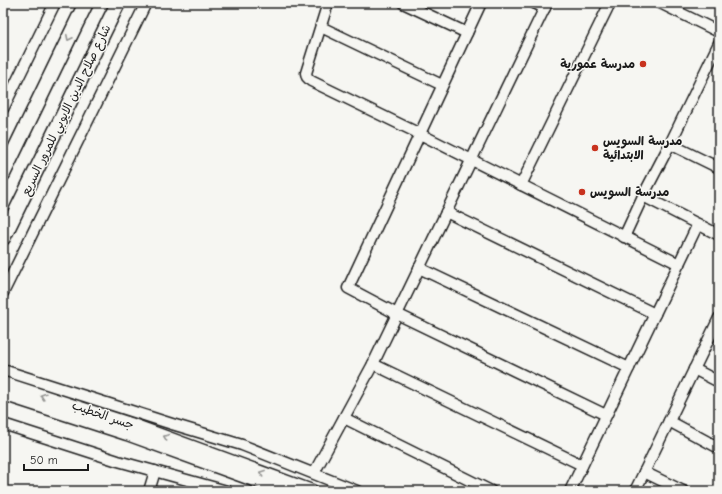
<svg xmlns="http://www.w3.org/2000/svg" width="722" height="494" viewBox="0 0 722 494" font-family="'Comic Neue','Playpen Sans Arabic',sans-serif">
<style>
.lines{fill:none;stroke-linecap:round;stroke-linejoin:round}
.minor-casing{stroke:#1c1c1c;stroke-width:13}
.major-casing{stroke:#1c1c1c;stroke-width:15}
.highway-casing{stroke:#1c1c1c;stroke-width:17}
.minor{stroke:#f6f6f2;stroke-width:10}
.major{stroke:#f6f6f2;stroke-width:12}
.highway{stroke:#f6f6f2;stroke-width:14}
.oneway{stroke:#949492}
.poi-dot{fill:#c8321e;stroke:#f6f6f2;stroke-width:1.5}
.labels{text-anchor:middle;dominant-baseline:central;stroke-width:3;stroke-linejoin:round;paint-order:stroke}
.poi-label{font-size:12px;font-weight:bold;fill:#1c1c1c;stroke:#f6f6f2;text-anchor:start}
.street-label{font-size:12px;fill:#1c1c1c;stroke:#f6f6f2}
</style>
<rect width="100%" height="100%" fill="#f6f6f2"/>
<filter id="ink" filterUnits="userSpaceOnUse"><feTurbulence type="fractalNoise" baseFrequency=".025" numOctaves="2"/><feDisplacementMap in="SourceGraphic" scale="8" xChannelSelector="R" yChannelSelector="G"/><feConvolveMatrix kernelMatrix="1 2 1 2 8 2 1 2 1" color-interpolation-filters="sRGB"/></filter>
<g filter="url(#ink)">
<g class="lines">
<g class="minor-casing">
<g id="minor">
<path d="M328 3 306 73 307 77 311 81 420 134 679 264"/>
<path d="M403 3 467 33"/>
<path d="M481 3 348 288 397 314 606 415"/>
<path d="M534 3 545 8"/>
<path d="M660 3 719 32"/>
<path d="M321 27 442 85"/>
<path d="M3 109 55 3"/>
<path d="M670 144 719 168"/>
<path d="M521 185 610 3"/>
<path d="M643 196 719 235"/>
<path d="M446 212 655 314"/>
<path d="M624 237 643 196 670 144 719 43"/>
<path d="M419 268 629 368"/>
<path d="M3 293 146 3"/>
<path d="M373 364 582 465"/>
<path d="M694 369 719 382"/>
<path d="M3 370 172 424 242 445 357 491"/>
<path d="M344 418 491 491"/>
<path d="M669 421 719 448"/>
<path d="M3 424 118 461 227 491"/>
<path d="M644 472 683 491"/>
<path d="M314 473 373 364 547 3"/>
<path d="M149 491 155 471"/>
<path d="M570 491 698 224"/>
<path d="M635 491 719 318"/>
</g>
</g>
<g class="major-casing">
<g id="major">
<path d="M3 383 130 424 312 491"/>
<path d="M3 394 127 434 284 491"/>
</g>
</g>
<g class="highway-casing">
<g id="highway">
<path d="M3 174 86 3"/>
<path d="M3 238 118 3"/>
</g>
</g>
<use href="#minor" class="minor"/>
<use href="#major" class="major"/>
<use href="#highway" class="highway"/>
</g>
<defs><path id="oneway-chevron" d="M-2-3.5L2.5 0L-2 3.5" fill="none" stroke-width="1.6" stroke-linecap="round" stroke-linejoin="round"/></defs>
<g class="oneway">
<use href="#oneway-chevron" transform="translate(69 38) rotate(116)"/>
<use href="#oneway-chevron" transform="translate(43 396) rotate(-163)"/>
<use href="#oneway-chevron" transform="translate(166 437) rotate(-160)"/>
<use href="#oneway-chevron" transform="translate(262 473) rotate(-160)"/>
</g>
</g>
<g class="poi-dot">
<circle cx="643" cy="64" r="4"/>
<circle cx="595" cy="148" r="4"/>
<circle cx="582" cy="192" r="4"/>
</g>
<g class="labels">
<g class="poi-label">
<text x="635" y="64" text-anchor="end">مدرسة عمورية</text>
<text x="603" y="141">مدرسة السويس<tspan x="603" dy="14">الابتدائية</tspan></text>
<text x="590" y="192">مدرسة السويس</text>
</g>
<g class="street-label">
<text transform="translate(66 110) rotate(-64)">شارع صلاح الدين الايوبي للمرور السريع</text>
<text transform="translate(103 415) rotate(19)">جسر الخطيب</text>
</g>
</g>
<rect width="722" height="494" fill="none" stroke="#f6f6f2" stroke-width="16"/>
<rect x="8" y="8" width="706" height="478" fill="none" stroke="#1c1c1c" stroke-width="1.5" filter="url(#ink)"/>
<path d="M24 464v6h64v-6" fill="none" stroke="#1c1c1c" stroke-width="2"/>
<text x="30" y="464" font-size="12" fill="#1c1c1c" stroke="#f6f6f2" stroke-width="3" paint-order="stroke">50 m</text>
</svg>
